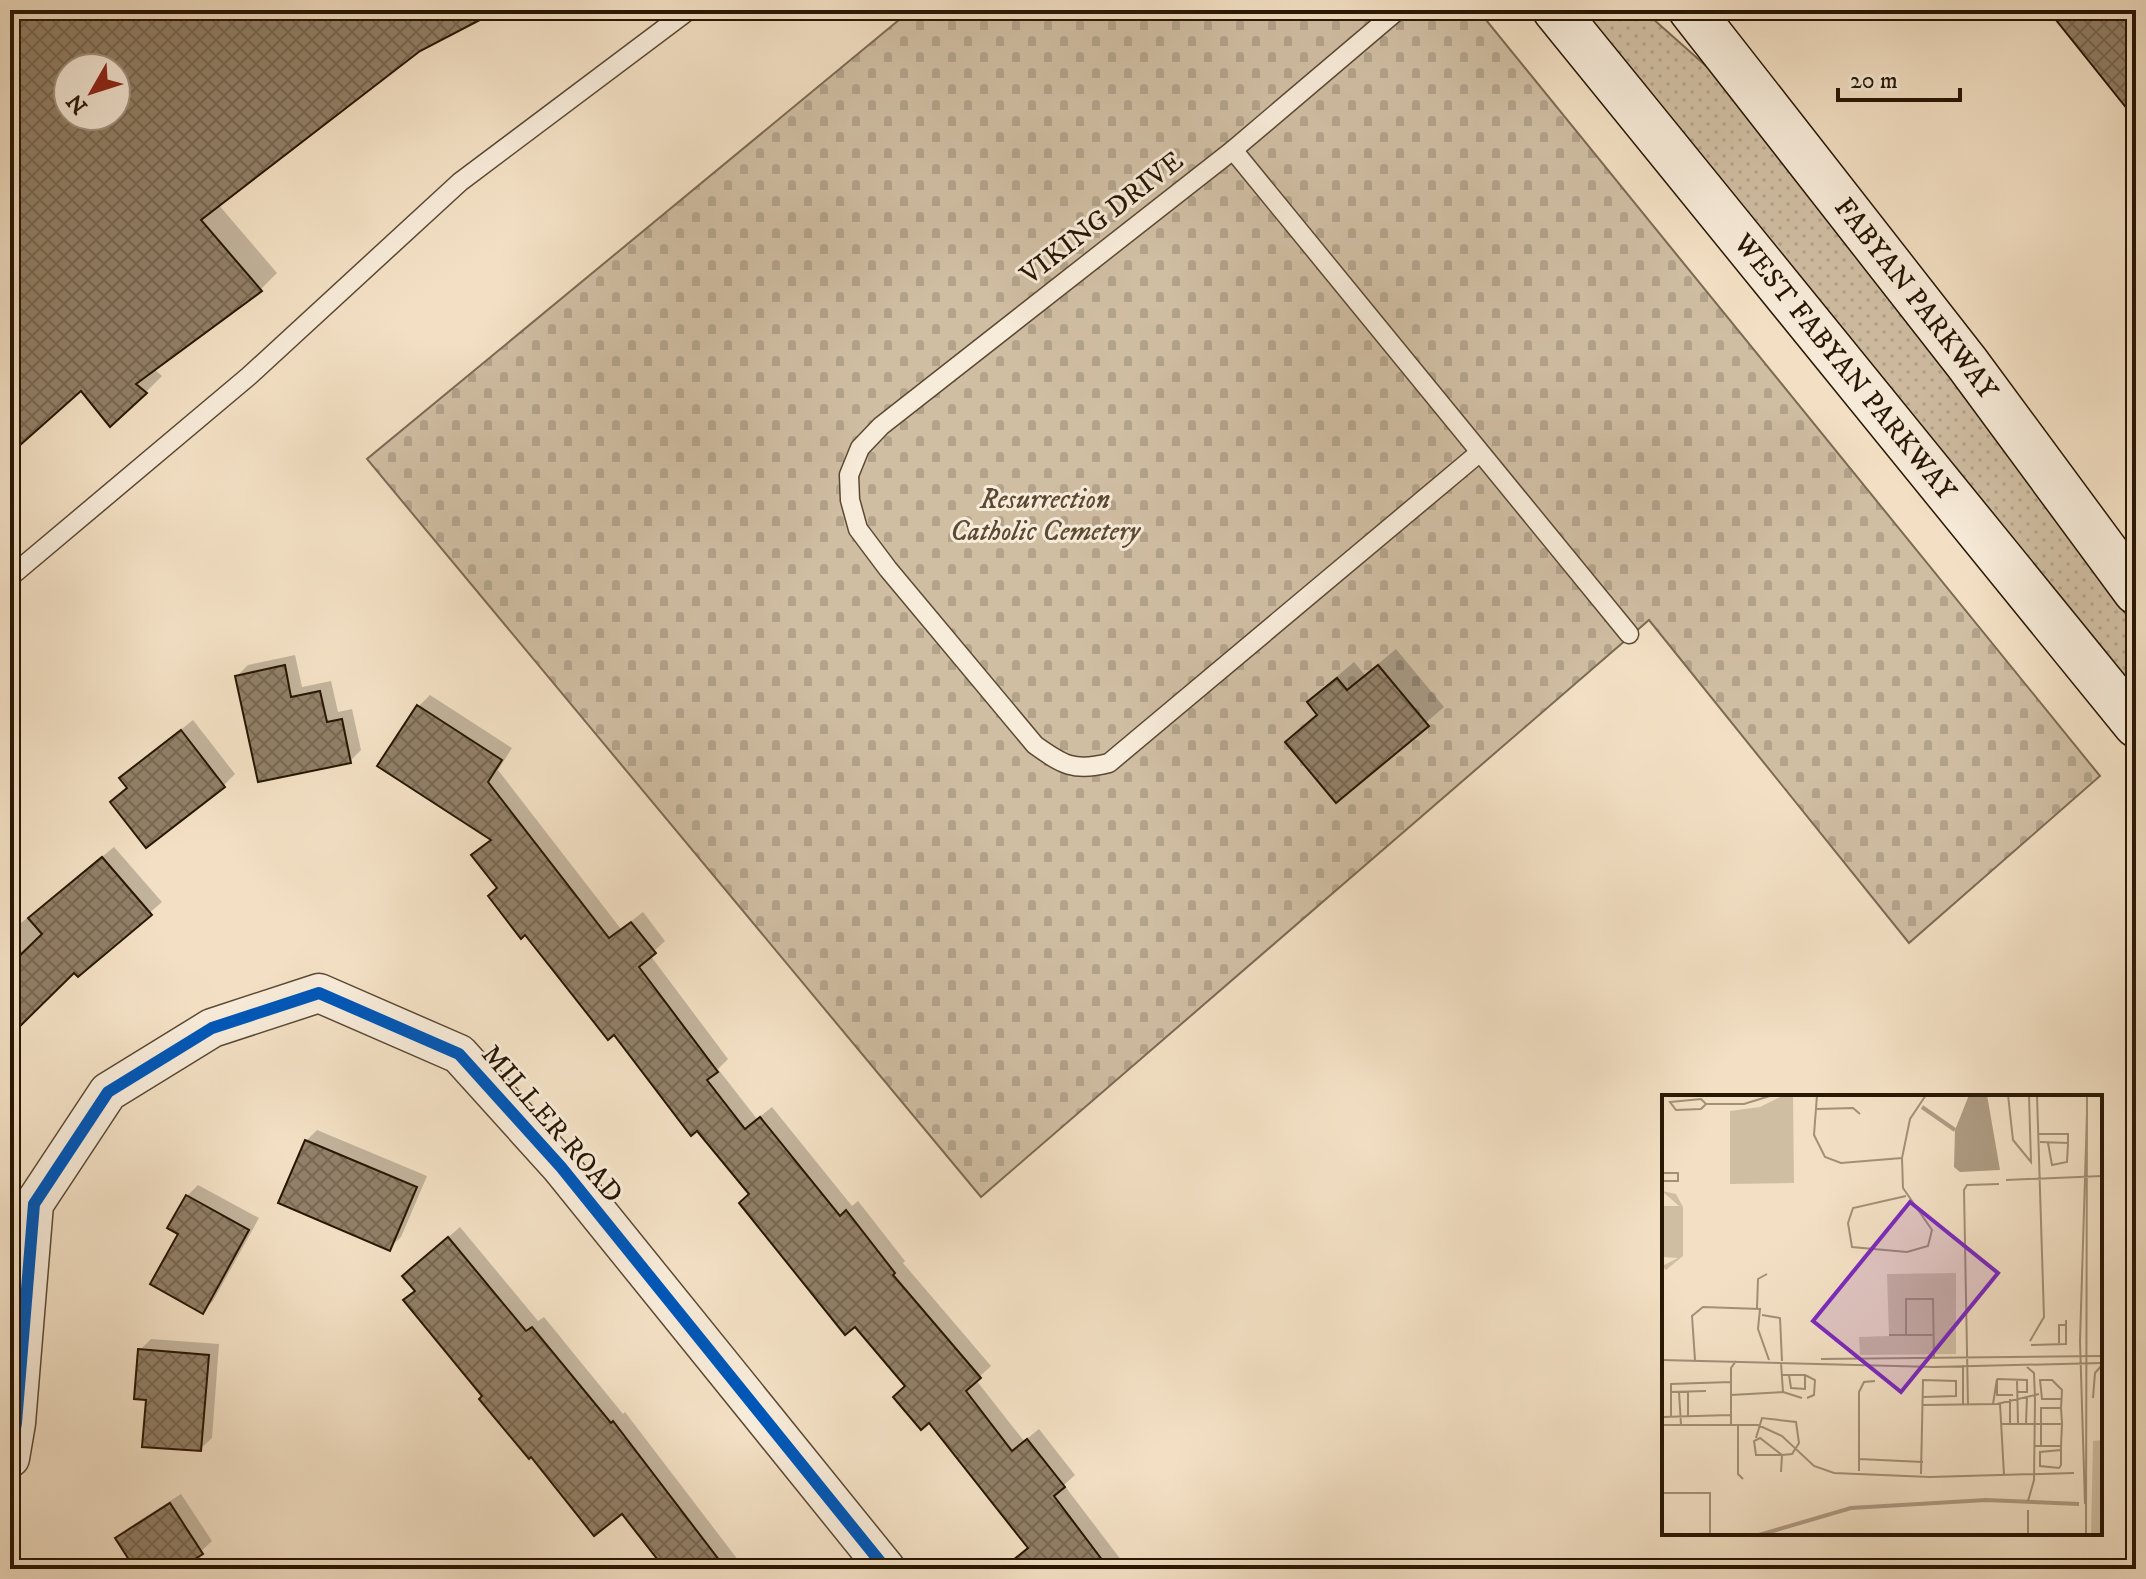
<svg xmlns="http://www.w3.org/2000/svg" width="2146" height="1579" viewBox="0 0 2146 1579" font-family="'IM FELL DW Pica',serif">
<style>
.grass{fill:url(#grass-dots);stroke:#7c6a54;stroke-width:2}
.cemetery{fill:url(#cemetery-stones);stroke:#7c6a54;stroke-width:2}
.shadow{fill:#0003;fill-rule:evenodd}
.building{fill:url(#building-cross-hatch);stroke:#281704;stroke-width:2;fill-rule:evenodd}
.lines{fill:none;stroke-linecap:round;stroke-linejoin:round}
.lane-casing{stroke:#5b4934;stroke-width:21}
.street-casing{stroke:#5b4934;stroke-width:41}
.secondary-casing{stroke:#281704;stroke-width:47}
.lane{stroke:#f7ebd9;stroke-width:18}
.street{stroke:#f7ebd9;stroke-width:38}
.secondary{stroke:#f7ebd9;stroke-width:44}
.cycleway-casing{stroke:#f7ebd9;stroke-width:17}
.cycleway{stroke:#0057b8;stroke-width:12}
.labels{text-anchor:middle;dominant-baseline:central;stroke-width:6;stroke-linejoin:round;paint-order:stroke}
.street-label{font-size:28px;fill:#281704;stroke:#f7ebd9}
.park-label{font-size:28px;font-style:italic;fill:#5a4934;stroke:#f7ebd9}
.inset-river{fill:none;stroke:#ae9c83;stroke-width:4}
.inset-road{fill:none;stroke:#a29077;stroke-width:2}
.view{fill:#7b2cbf;fill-opacity:0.15;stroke:#7b2cbf;stroke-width:4}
.inset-edge{fill:none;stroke:#281704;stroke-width:4}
</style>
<defs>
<pattern id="grass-dots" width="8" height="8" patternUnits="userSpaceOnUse" patternTransform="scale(2)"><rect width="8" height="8" fill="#d0bea3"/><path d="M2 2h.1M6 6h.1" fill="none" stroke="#b3a38b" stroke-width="1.8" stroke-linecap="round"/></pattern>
<pattern id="cemetery-stones" width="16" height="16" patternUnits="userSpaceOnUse" patternTransform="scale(2)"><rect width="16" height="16" fill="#d0bea3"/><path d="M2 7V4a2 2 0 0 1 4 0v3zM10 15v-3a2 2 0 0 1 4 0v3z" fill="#b3a38b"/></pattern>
<pattern id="building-cross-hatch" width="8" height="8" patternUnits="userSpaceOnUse" patternTransform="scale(2)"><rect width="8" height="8" fill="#928068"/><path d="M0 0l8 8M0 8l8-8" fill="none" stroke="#776853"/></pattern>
</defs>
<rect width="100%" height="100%" fill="#f3e0c4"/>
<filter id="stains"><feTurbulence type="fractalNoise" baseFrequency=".0025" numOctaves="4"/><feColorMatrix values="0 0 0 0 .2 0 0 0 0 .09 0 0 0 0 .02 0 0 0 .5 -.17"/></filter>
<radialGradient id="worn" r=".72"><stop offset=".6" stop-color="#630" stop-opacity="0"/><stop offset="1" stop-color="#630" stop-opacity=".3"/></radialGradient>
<path class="grass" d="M1582 10H1643L1768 121 2136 628V694Z"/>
<path class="cemetery" d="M911 10H1478L2100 776 1909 943 1649 620 981 1197 367 459Z"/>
<g class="shadow">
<path d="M10 10H495L419 49 218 204 277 273 260 290 153 368 162 376 146 392 81 388 10 451ZM68 68H116V116H68Z"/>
<path d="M1396 649 1444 707 1336 800 1288 742 1319 713 1310 702 1327 685 1354 662 1365 675Z"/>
<path d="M295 655 302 687 331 681 338 712 352 709 361 750 350 761 237 676 248 665Z"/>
<path d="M430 695 512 748 498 770 621 929 643 912 665 941 650 955 728 1059 718 1069 757 1119 772 1107 852 1206 858 1201 905 1261 903 1263 991 1366 976 1380 1024 1441 1039 1429 1075 1475 1064 1485 1128 1569H1031L1030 1547 907 1386 473 855 492 838 380 765 419 706Z"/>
<path d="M193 720 235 774 224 785 112 802 128 787 121 778Z"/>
<path d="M114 847 162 902 78 974 74 970 10 1033V932Z"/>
<path d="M317 1130 427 1176 401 1237 389 1248 306 1141Z"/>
<path d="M198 1185 259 1218 213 1301 202 1312 180 1233 187 1196Z"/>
<path d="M460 1227 538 1321 544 1317 623 1414 625 1412 745 1569H667L622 1511 485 1396 416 1290V1265Z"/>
<path d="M151 1339 219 1344 212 1438 200 1449 148 1398 140 1350Z"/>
<path d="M181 1494 212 1541 198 1554 208 1569H137L117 1539 128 1528Z"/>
</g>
<g class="building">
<path d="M10 10H499L420 51 201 220 262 291 136 384 147 393 110 427 81 391 10 454ZM68 68H116V116H68Z"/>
<path d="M2048 10H2136V120Z"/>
<path d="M285 665 291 697 320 691 327 722 342 719 351 763 258 782 235 676Z"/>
<path d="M1378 665 1429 726 1336 803 1285 742 1317 715 1307 702 1337 678 1347 690Z"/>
<path d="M417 705 502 760 488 782 609 938 631 922 656 953 639 967 718 1072 707 1080 745 1129 760 1117 840 1216 846 1210 895 1273 893 1275 981 1378 966 1391 1012 1451 1027 1439 1065 1487 1054 1496 1109 1569H1002L1028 1548 929 1423 921 1430 893 1397 905 1386 855 1327 845 1335 739 1203 749 1194 697 1131 691 1136 614 1035 608 1040 525 935 521 939 488 896 497 888 471 855 491 840 377 766Z"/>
<path d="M181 730 225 787 146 848 110 802 127 788 119 778Z"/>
<path d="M102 857 152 915 78 977 74 973 10 1036V965L42 934 28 918Z"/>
<path d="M305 1140 417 1187 390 1251 278 1203Z"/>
<path d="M186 1195 249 1230 203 1314 150 1284 178 1234 167 1228Z"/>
<path d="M448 1237 526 1331 532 1327 611 1423 613 1421 726 1569H665L622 1514 594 1536 531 1457 529 1459 479 1399 482 1396 403 1300 415 1291 402 1276Z"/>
<path d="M138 1349 209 1355 201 1451 142 1447 146 1400 134 1399Z"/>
<path d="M170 1503 203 1554 179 1569H135L115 1538Z"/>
</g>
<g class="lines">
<g class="lane-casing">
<g id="lane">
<path d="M1398 10 1233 150 881 426 860 448 849 475 850 500 858 529 888 569 1035 745C1063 765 1074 772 1109 763L1479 453"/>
<path d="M1233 150 1629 634"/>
<path d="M10 577 249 376 460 182 689 10"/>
</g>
</g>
<g class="street-casing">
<path id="street" d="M10 1458 16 1423 34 1204 108 1092 212 1028 319 993 459 1054 561 1167 886 1569"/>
</g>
<g class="secondary-casing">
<g id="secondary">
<path id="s1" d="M1555 10 2136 725"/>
<path id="s2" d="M1691 10 1967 363 2136 592"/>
</g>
</g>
<use href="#lane" class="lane"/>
<use href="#street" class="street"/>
<use href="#secondary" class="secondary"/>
<g class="cycleway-casing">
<path id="cycleway" d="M10 1458 16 1423 34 1204 108 1092 212 1028 319 993 459 1054 561 1167 886 1569"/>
</g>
<use href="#cycleway" class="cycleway"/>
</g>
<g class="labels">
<g class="street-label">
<text transform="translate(1102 218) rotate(-38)">VIKING DRIVE</text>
<text stroke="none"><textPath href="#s2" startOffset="366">FABYAN PARKWAY</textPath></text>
<text stroke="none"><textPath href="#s1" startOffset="460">WEST FABYAN PARKWAY</textPath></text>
<text transform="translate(552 1124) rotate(49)">MILLER ROAD</text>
</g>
<g class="park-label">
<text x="1045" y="499">Resurrection<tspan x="1045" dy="32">Catholic Cemetery</tspan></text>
</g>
</g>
<g transform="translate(1662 1095)">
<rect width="440" height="440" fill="#f3e0c4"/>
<path d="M440 345V440H429L431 346Z" fill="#d0bea3"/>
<path d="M294 178V259L198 260 197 242 227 241 225 179Z" fill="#d0bea3"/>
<path d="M122 0H131L132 88 68 89V16L98 12ZM0 96 14 99 21 112V161L4 175 0 171 16 163 0 162V111H17Z" fill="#d0bea3"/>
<path d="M307 0H325L338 75 298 77 292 72 293 35Z" fill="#ae9c83"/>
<path class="inset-river" d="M260 12 293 35M97 440 189 413 324 405 417 409"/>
<path class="inset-road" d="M155 0 152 40 163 62 179 68 240 63M346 0 351 45 369 67 367 0M44 9 39 4 8 7 14 15 39 14 44 9H82L111 0M155 14 191 13 198 19M377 39H406V48L378 47M386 48 390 70 405 67 406 49M344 85 440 81M0 86H16V78H1V86M244 101 191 113 186 128 190 152 245 157 266 151 270 135 241 93 240 63 248 24 264 0M95 213 96 184 105 179M100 220 118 223 120 266M227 240H272M244 240V204H271L272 262M368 246 382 222 375 0M397 248V230H405M369 250 404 249V225M159 264 440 261M0 265 272 272 440 268M33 265 30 221 41 212 98 214 96 234 107 265M119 268 121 297 140 303M365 272 372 278 373 305 372 385 366 406M120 280H143V294L129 293 127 280M143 280 153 285 152 300 145 303M335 284 365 285V297H355M335 284V300H351M355 285 356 329M26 296V321M9 297 44 296M17 297 19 330M69 300 121 297M431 303 433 278 440 270M301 309V270M331 309 335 284M338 309 342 380M261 310 335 309 377 299M306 310 302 95 305 90 337 89M399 313 400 295 390 285H378L380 304H400M9 321V289L69 287M0 322 69 320M69 329V273L74 266M76 329V379L81 384M340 329H400L399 351H372M348 329V304M364 329 365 301M0 330H96L120 341 152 371 172 378 268 382 412 378M94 343 100 323 134 327 137 348 130 359 120 360 98 343 92 346 94 360H120L119 377M379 351V313H399L400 328M399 351V370L397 373 378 371V357L399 355M197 364 261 367M197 376V297L202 287 213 286M259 379 261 285 294 286V301L261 302M0 398H48V440M423 409 418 246 425 18M366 440V415M424 440 425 0"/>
<path class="view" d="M248 107 336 178 239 297 151 226Z"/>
<rect width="440" height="440" class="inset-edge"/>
</g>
<rect width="2146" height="1579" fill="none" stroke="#f3e0c4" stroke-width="40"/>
<rect x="12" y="12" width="2122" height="1555" fill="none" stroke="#281704" stroke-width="4"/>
<rect x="20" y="20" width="2106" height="1539" fill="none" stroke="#281704" stroke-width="2"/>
<g transform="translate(92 92) rotate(231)"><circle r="38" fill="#f7ebd9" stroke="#a49684" stroke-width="2"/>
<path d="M0-6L14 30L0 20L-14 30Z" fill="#8f2418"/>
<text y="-12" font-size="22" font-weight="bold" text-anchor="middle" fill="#281704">N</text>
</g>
<path d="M1838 88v12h122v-12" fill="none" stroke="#281704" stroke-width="4"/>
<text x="1850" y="88" font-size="24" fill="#281704" stroke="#f7ebd9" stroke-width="6" paint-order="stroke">20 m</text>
<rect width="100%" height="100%" filter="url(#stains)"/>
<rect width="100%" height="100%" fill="url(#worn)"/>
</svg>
